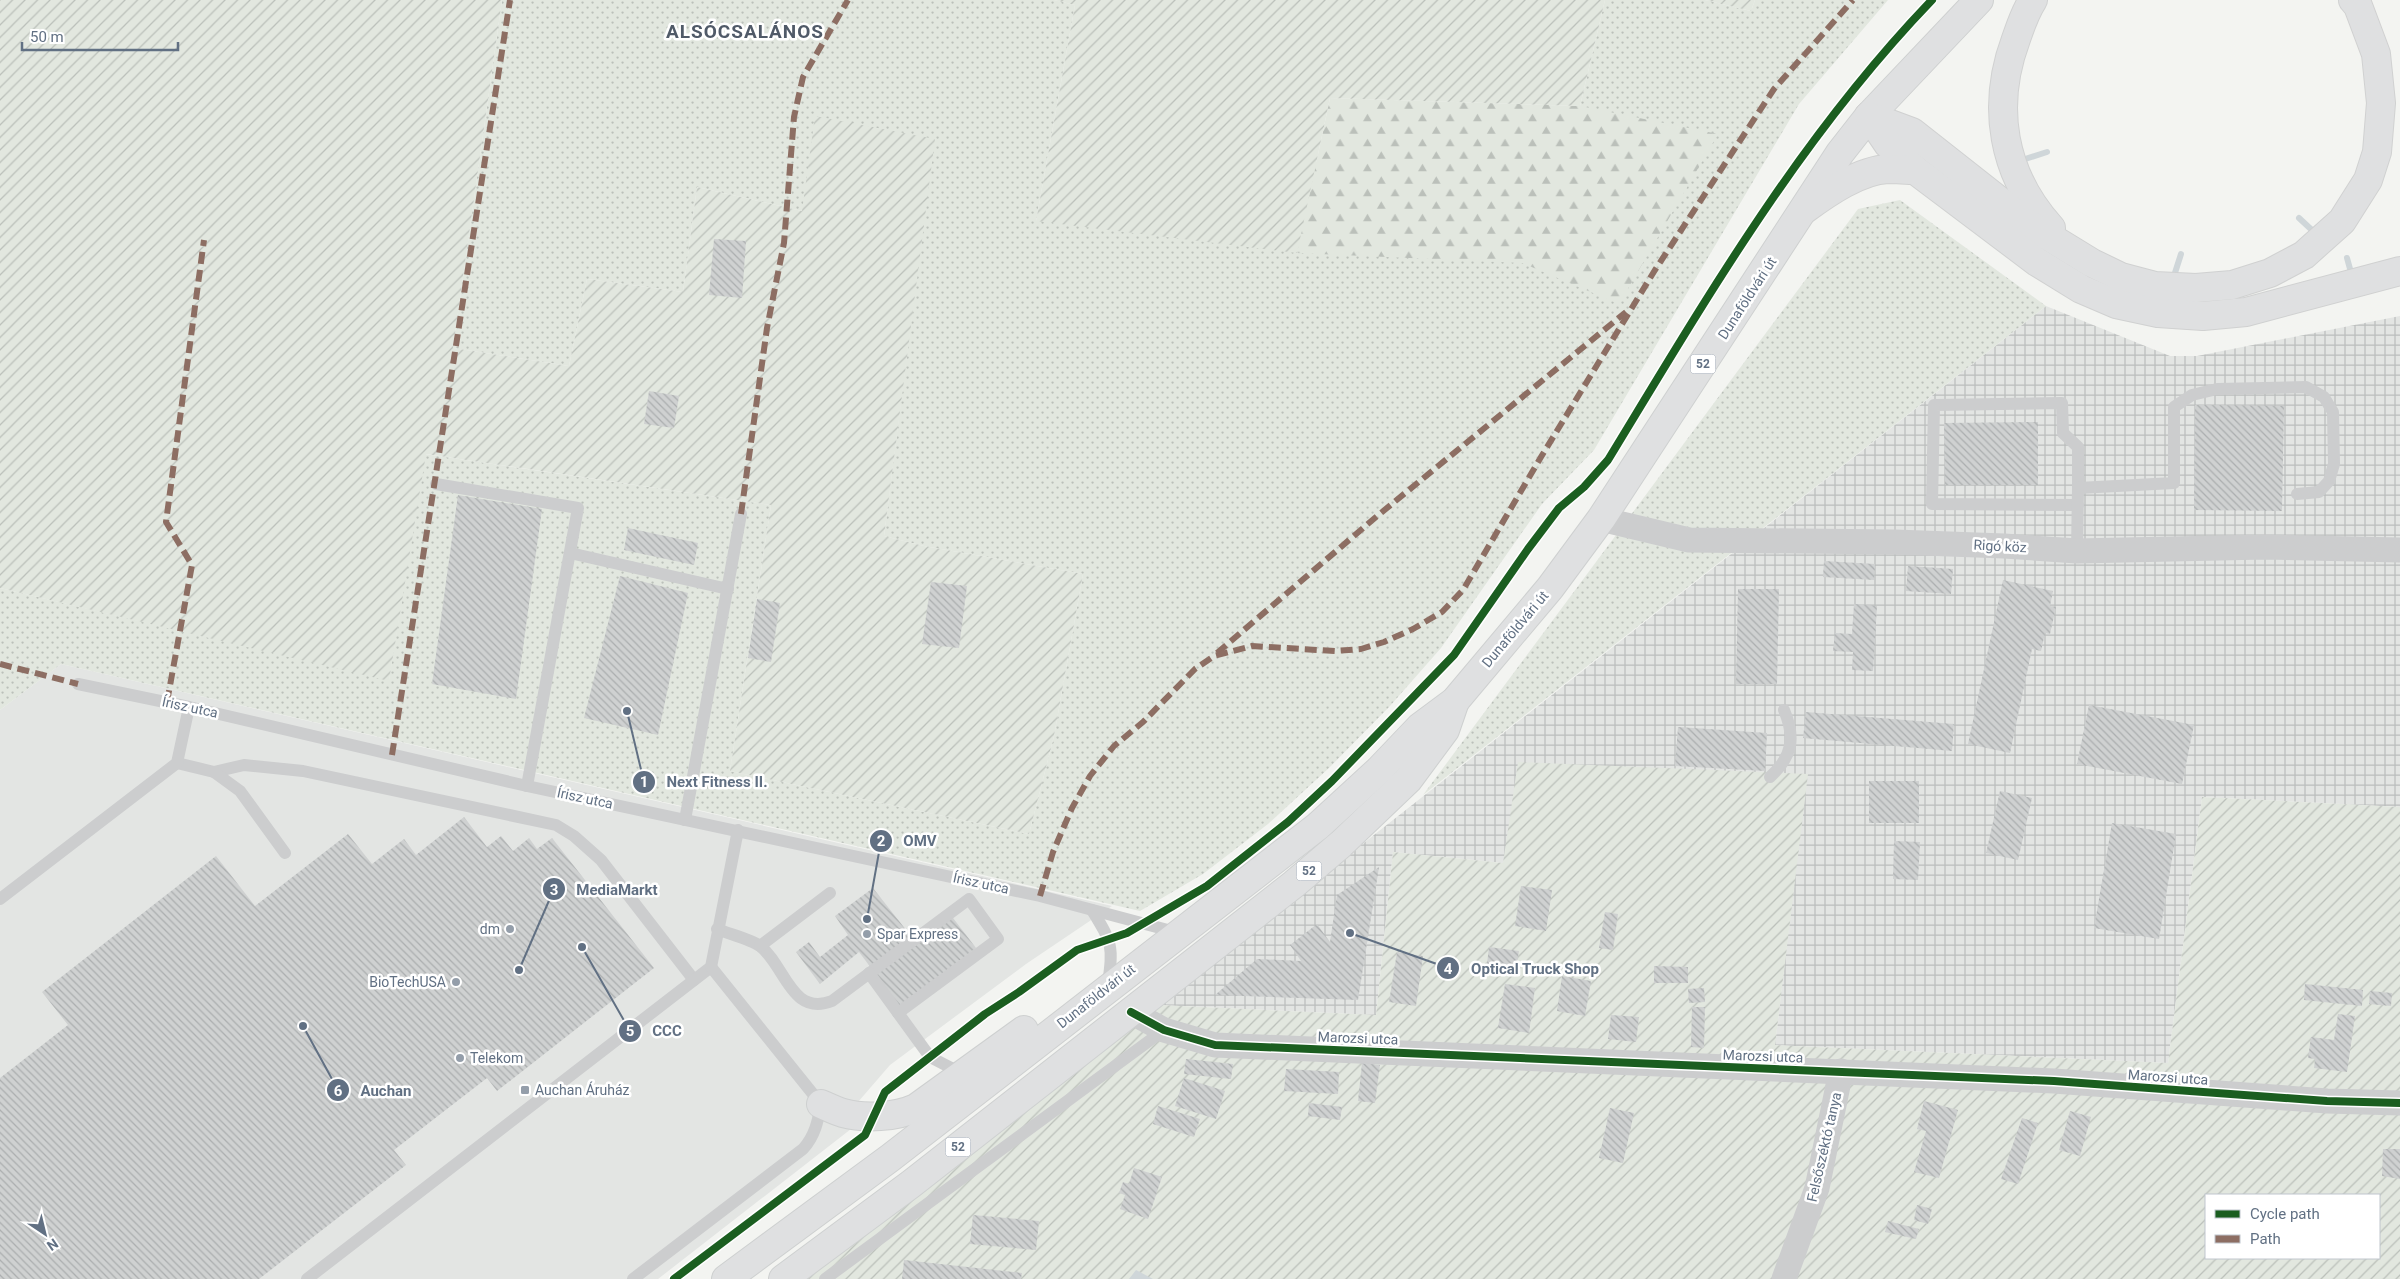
<svg xmlns="http://www.w3.org/2000/svg" width="2400" height="1279" viewBox="0 0 2400 1279" font-family="Roboto,sans-serif">
<style>
.built{fill:#e3e5e3}
.industrial{fill:url(#industrial-grid)}
.grass{fill:url(#grass-dots)}
.forest{fill:url(#forest-firs)}
.garden{fill:url(#garden-furrows);fill-rule:evenodd}
.water{fill:#cfd6d9}
.lines{fill:none;stroke-linecap:round;stroke-linejoin:round}
.stream{stroke:#cfd6d9;stroke-width:6}
.building{fill:url(#building-back-hatch)}
.primary-casing{stroke:#ced0d0;stroke-width:30}
.motorway-casing{stroke:#d0d1d1;stroke-width:30}
.service{stroke:#cccdce;stroke-width:12}
.minor{stroke:#cccdce;stroke-width:25}
.primary{stroke:#dfe0e1;stroke-width:28}
.motorway{stroke:#dfe0e1;stroke-width:28}
.quiet{stroke:#8d6e63;stroke-width:6;stroke-dasharray:12 6;stroke-linecap:butt}
.cycleway-casing{stroke:#fff;stroke-width:11}
.cycleway{stroke:#1b5e20;stroke-width:8}
.poi-dot{fill:#949eaa;stroke:#fff;stroke-width:2}
.labels{text-anchor:middle;dominant-baseline:central;stroke-width:5;stroke-linejoin:round;paint-order:stroke}
.shield{fill:#fff;stroke:#909ba8;stroke-width:1}
.shield-label{font-size:12px;font-weight:bold;fill:#617083}
.street-label{font-size:14px;fill:#617083;stroke:#fff}
.poi-label{font-size:14px;fill:#617083;stroke:#fff;text-anchor:start}
.district-label{font-size:19px;font-weight:bold;letter-spacing:1px;fill:#505a68;stroke:#fff}
.leader{fill:none;stroke:#617083;stroke-width:2}
.callout-dot{fill:#617083;stroke:#fff;stroke-width:2}
.mark-label{font-size:15px;text-anchor:middle;font-weight:bold;fill:#fff}
.callout-label{font-size:15px;text-anchor:middle;font-weight:bold;fill:#617083;stroke:#fff;stroke-width:5;stroke-linejoin:round;paint-order:stroke}
</style>
<defs>
<pattern id="industrial-grid" width="8" height="8" patternUnits="userSpaceOnUse" patternTransform="scale(1.25)"><rect width="8" height="8" fill="#e3e5e3"/><path d="M0 4h8M4 0v8" fill="none" stroke="#bbbebd"/></pattern>
<pattern id="grass-dots" width="8" height="8" patternUnits="userSpaceOnUse" patternTransform="scale(1.25)"><rect width="8" height="8" fill="#e2e7df"/><path d="M2 2h.1M6 6h.1" fill="none" stroke="#bbc0ba" stroke-width="1.8" stroke-linecap="round"/></pattern>
<pattern id="forest-firs" width="22" height="20" patternUnits="userSpaceOnUse" patternTransform="scale(1.25)"><rect width="22" height="20" fill="#e2e7df"/><path d="M5 1l3.5 6h-7zM16 11l3.5 6h-7z" fill="#bbc0ba"/></pattern>
<pattern id="garden-furrows" width="10" height="10" patternUnits="userSpaceOnUse" patternTransform="scale(1.25)"><rect width="10" height="10" fill="#e2e7df"/><path d="M-1 1l2-2M0 10L10 0M9 11l2-2" fill="none" stroke="#bbc0ba"/></pattern>
<pattern id="building-back-hatch" width="6" height="6" patternUnits="userSpaceOnUse" patternTransform="scale(1.25)"><rect width="6" height="6" fill="#cfd1d1"/><path d="M-1 5l2 2M0 0l6 6M5-1l2 2" fill="none" stroke="#abaeaf"/></pattern>
</defs>
<rect width="100%" height="100%" fill="#f3f4f1"/>
<path class="built" d="M61 664 1112 906 1026 964 890 1065 858 1102 851 1129 658 1279H0V710Z"/>
<path class="industrial" d="M2046 306 2170 356H2197L2400 316V807L2202 797 2168 1063 1775 1045 1807 774 1503 863 1393 852 1376 1015 1158 1005Z"/>
<g class="grass">
<path d="M502 0H1054L1075 5 1036 221 1580 106 1605 0H1705L1751 11 1755 0H1888L1799 104 1594 450 1542 504 1441 648 1390 706 1329 768 1268 824 1203 874 1140 911 61 664 0 710V588L389 680 425 454 771 505 730 771 1029 834 1054 736 1083 574 924 546 884 536 934 139 802 211 697 187 683 292 587 279 569 366 453 348Z"/>
<path d="M1900 200 2046 306 1423 795 1858 209Z"/>
</g>
<path class="forest" d="M1330 98 1580 106 1718 134 1619 304 1522 263 1297 253Z"/>
<g class="garden">
<path d="M0 0H502L453 348 569 366 587 279 683 292 697 187 802 211 815 116 935 139 884 536 924 546 1083 574 1054 736 1029 834 730 771 771 505 426 454 389 681 0 588Z"/>
<path d="M1054 0H1605L1580 106 1330 98 1297 253 1036 221 1075 5Z"/>
<path d="M1705 0H1755L1751 11Z"/>
<path d="M1518 762 1808 774 1775 1045 2168 1063 2202 797 2400 807V1279H803L1158 1005 1376 1015 1393 852 1503 863ZM2206 1195H2379V1258H2206Z"/>
</g>
<path class="water" d="M1136 1270 1153 1279H1129Z"/>
<g class="lines">
<g class="stream">
<path d="M2022 160 2047 152"/>
<path d="M2299 218 2314 232"/>
<path d="M2347 258 2352 276"/>
<path d="M2173 279 2181 254"/>
</g>
</g>
<g class="building">
<path d="M714 239 746 241 742 298 709 295Z"/>
<path d="M649 391 679 396 674 428 644 424Z"/>
<path d="M2195 405 2284 406 2282 511 2194 510Z"/>
<path d="M2038 422V485H1945L1944 423Z"/>
<path d="M458 495 542 509 516 699 432 684Z"/>
<path d="M628 528 698 543 694 565 624 550Z"/>
<path d="M1824 561 1875 564 1874 580 1823 577Z"/>
<path d="M1908 566 1953 569 1951 594 1906 591Z"/>
<path d="M620 576 688 593 658 735 584 718Z"/>
<path d="M2003 580 2053 591 2050 606 2056 607 2050 634 2045 633 2041 651 2032 649 2010 753 1968 744Z"/>
<path d="M931 582 967 586 959 648 922 644Z"/>
<path d="M1738 589H1779L1777 684H1736Z"/>
<path d="M757 599 780 603 771 662 748 658Z"/>
<path d="M1854 604 1877 606 1873 671 1852 670 1853 652 1833 651 1835 633 1852 634Z"/>
<path d="M2089 705 2194 725 2182 784 2077 764Z"/>
<path d="M1806 712 1954 724 1952 751 1803 738Z"/>
<path d="M1678 727 1767 733 1765 771 1675 766Z"/>
<rect x="1869" y="781" width="50" height="42"/>
<path d="M2000 791 2032 798 2018 860 1986 853Z"/>
<path d="M464 817 487 847 501 836 513 851 529 838 537 849 552 838 654 968 497 1091 487 1078 394 1150 406 1165 259 1279H0V1078L68 1025 42 992 216 856 255 906 348 834 372 864 404 839 416 855Z"/>
<path d="M2112 823 2176 834 2159 939 2094 928Z"/>
<path d="M1894 841 1920 842 1918 880 1893 879Z"/>
<path d="M1379 867 1358 1000 1215 995 1257 959 1301 961 1290 945 1317 924 1330 942 1337 895Z"/>
<path d="M1521 886 1552 890 1546 931 1515 926Z"/>
<path d="M873 888 914 940 950 914 976 948 900 1006 859 952 820 984 796 952 809 942 820 957 848 935 835 916Z"/>
<path d="M1605 912 1618 914 1613 950 1599 948Z"/>
<path d="M1489 947 1519 951 1515 976 1486 972Z"/>
<path d="M1397 952 1423 956 1416 1006 1389 1002Z"/>
<path d="M1654 966 1688 967V983H1654Z"/>
<path d="M1562 976 1591 981 1585 1016 1557 1011Z"/>
<path d="M1505 984 1535 988 1529 1033 1498 1028Z"/>
<path d="M2305 984 2363 990 2362 1006 2304 1000Z"/>
<path d="M1704 988 1705 1002 1689 1003 1688 989Z"/>
<path d="M2370 991 2392 993 2391 1006 2369 1004Z"/>
<path d="M1692 1007H1705L1704 1048 1691 1047Z"/>
<path d="M2338 1014 2355 1016 2347 1072 2314 1068 2315 1059 2308 1058 2311 1037 2334 1040Z"/>
<path d="M1611 1015 1639 1017 1636 1042 1608 1039Z"/>
<path d="M1186 1059 1233 1064 1231 1079 1184 1074Z"/>
<path d="M1362 1063 1380 1065 1375 1103 1358 1101Z"/>
<path d="M1286 1069 1339 1072 1338 1094 1284 1091Z"/>
<path d="M1184 1078 1225 1091 1216 1119 1175 1106Z"/>
<path d="M1924 1101 1958 1110 1939 1178 1914 1172 1926 1131 1917 1129Z"/>
<path d="M1309 1103 1342 1107 1340 1120 1308 1116Z"/>
<path d="M1158 1106 1200 1119 1194 1137 1153 1124Z"/>
<path d="M1610 1108 1634 1113 1623 1163 1599 1158Z"/>
<path d="M2070 1111 2091 1117 2080 1156 2059 1150Z"/>
<path d="M2022 1118 2038 1123 2018 1184 2001 1179Z"/>
<path d="M2383 1149H2400V1179L2382 1176Z"/>
<path d="M1134 1168 1162 1177 1148 1219 1120 1209 1125 1195 1119 1193 1123 1182 1129 1184Z"/>
<path d="M1917 1205 1932 1209 1928 1224 1914 1220Z"/>
<path d="M973 1215 1039 1221 1036 1250 970 1244Z"/>
<path d="M1888 1221 1919 1229 1916 1239 1885 1232Z"/>
<path d="M904 1260 1022 1273 1021 1279H902Z"/>
</g>
<g class="lines">
<g class="primary-casing">
<g id="primary">
<path d="M821 1104C828 1107 836 1111 843 1113 865 1119 896 1117 916 1108L1024 1030"/>
<path d="M726 1279 890 1158 1318 826 1379 770 1420 727 1455 701 1550 588 1601 519 1840 153 1869 116 1979 0"/>
<path d="M783 1279 911 1184 1294 884 1341 844 1408 780 1445 730 1455 701"/>
</g>
</g>
<g class="motorway-casing">
<g id="motorway">
<path d="M2033 0C2025 12 2021 25 2016 39 1991 106 2002 174 2051 228"/>
<path d="M1869 116 1912 132 2030 225 2092 263 2121 277 2155 286 2196 288 2232 285 2270 273 2304 255 2342 221 2368 180 2377 152 2381 103 2376 54 2358 6 2353 0"/>
<path d="M1869 116 1888 144 1915 170 2037 262 2081 289 2116 304 2158 313 2203 316 2246 312 2400 271"/>
<path d="M1805 209C1827 193 1860 170 1888 169 1897 169 1906 170 1915 170"/>
</g>
</g>
<g class="service">
<path d="M436 484 578 508 527 786"/>
<path d="M2078 505 1932 504 1934 405 2062 403 2063 433 2078 447V488"/>
<path d="M2077 551 2078 488 2174 483V407L2192 395 2217 389 2306 387 2324 397 2333 412 2334 464 2329 481 2319 492 2297 494"/>
<path d="M570 553 728 589"/>
<path d="M78 684 189 707 527 786 1040 896 1179 933"/>
<path d="M177 763 214 772 244 765 303 771 556 825 574 836 601 860 694 980"/>
<path d="M214 772 240 791 285 853"/>
<path d="M1770 777C1792 757 1796 738 1784 710"/>
<path d="M685 820 741 514"/>
<path d="M0 899 177 763 189 707"/>
<path d="M1092 910C1113 944 1113 946 1108 985"/>
<path d="M717 929C729 934 750 939 760 946 785 965 791 1017 832 1001L969 899 998 939 898 1013"/>
<path d="M760 946 830 893"/>
<path d="M869 973 930 1057 963 1074"/>
<path d="M307 1279 711 967 738 830"/>
<path d="M633 1279 803 1149C815 1136 818 1121 821 1104L711 967"/>
<path d="M825 1279 1164 1030"/>
</g>
<g class="minor">
<path d="M1601 519 1689 540 1895 542 2004 546 2077 551 2266 547 2400 550"/>
<path d="M1131 1012 1164 1030 1215 1045 2054 1081 2327 1101 2400 1103"/>
<path d="M1784 1279 1817 1188 1841 1071"/>
</g>
<use href="#primary" class="primary"/>
<use href="#motorway" class="motorway"/>
<g class="quiet">
<path d="M741 514 767 328 784 243 794 117 803 77 848 0"/>
<path d="M1217 653 1376 517 1626 312"/>
<path d="M0 664 78 684"/>
<path d="M167 702 192 565 166 522 204 240"/>
<path d="M392 755 510 0"/>
<path d="M1040 896 1053 852 1072 808 1090 776 1114 746 1143 722 1195 669 1214 656 1252 646 1335 651 1361 649 1384 642 1413 629 1442 612 1463 590 1541 457 1655 270 1774 89 1853 0"/>
</g>
<g class="cycleway-casing">
<g id="cycleway">
<path d="M1131 1012 1164 1030 1215 1045 2054 1081 2327 1101 2400 1103"/>
<path d="M674 1279 865 1135 885 1092 985 1014 1019 992 1077 950 1127 933 1207 886 1288 822 1332 781 1454 655 1528 549 1559 508 1584 487 1608 460C1706 299 1800 137 1932 0"/>
</g>
</g>
<use href="#cycleway" class="cycleway"/>
</g>
<g class="poi-dot">
<circle cx="510" cy="929" r="5"/>
<circle cx="867" cy="934" r="5"/>
<circle cx="456" cy="982" r="5"/>
<circle cx="460" cy="1058" r="5"/>
<rect x="520" y="1085" width="10" height="10" rx="2.5"/>
</g>
<g class="labels">
<g class="shield">
<rect x="1690.5" y="354.5" width="25" height="19" rx="4"/>
<rect x="1296.5" y="861.5" width="25" height="19" rx="4"/>
<rect x="945.5" y="1137.5" width="25" height="19" rx="4"/>
</g>
<g class="shield-label">
<text x="1703" y="364">52</text>
<text x="1309" y="871">52</text>
<text x="958" y="1147">52</text>
</g>
<g class="street-label">
<text transform="translate(1747 298) rotate(-57)">Dunaföldvári út</text>
<text transform="translate(2000 546) rotate(3)">Rigó köz</text>
<text transform="translate(1515 629) rotate(-50)">Dunaföldvári út</text>
<text transform="translate(190 707) rotate(12)">Írisz utca</text>
<text transform="translate(585 798) rotate(12)">Írisz utca</text>
<text transform="translate(981 883) rotate(12)">Írisz utca</text>
<text transform="translate(1096 996) rotate(-38)">Dunaföldvári út</text>
<text transform="translate(1358 1038) rotate(2)">Marozsi utca</text>
<text transform="translate(1763 1056) rotate(2)">Marozsi utca</text>
<text transform="translate(2168 1077) rotate(4)">Marozsi utca</text>
<text transform="translate(1824 1147) rotate(-77)">Felsőszéktó tanya</text>
</g>
<g class="poi-label">
<text x="500" y="929" text-anchor="end">dm</text>
<text x="877" y="934">Spar Express</text>
<text x="446" y="982" text-anchor="end">BioTechUSA</text>
<text x="470" y="1058">Telekom</text>
<text x="535" y="1090">Auchan Áruház</text>
</g>
<g class="district-label">
<text x="745" y="31">ALSÓCSALÁNOS</text>
</g>
</g>
<path class="leader" d="M627 711L644 782M867 919L881 841M519 970L554 889M1350 933L1448 968M582 947L630 1031M303 1026L338 1090"/>
<g class="callout-dot">
<circle cx="627" cy="711" r="5"/>
<circle cx="867" cy="919" r="5"/>
<circle cx="519" cy="970" r="5"/>
<circle cx="1350" cy="933" r="5"/>
<circle cx="582" cy="947" r="5"/>
<circle cx="303" cy="1026" r="5"/>
<circle cx="644" cy="782" r="12"/>
<circle cx="881" cy="841" r="12"/>
<circle cx="554" cy="889" r="12"/>
<circle cx="1448" cy="968" r="12"/>
<circle cx="630" cy="1031" r="12"/>
<circle cx="338" cy="1090" r="12"/>
</g>
<g class="mark-label">
<text x="644" y="787">1</text>
<text x="881" y="846">2</text>
<text x="554" y="895">3</text>
<text x="1448" y="974">4</text>
<text x="630" y="1036">5</text>
<text x="338" y="1096">6</text>
</g>
<g class="callout-label">
<text x="717" y="787">Next Fitness II.</text>
<text x="920" y="846">OMV</text>
<text x="617" y="895">MediaMarkt</text>
<text x="1535" y="974">Optical Truck Shop</text>
<text x="667" y="1036">CCC</text>
<text x="386" y="1096">Auchan</text>
</g>
<rect x="2205" y="1194" width="175" height="65" fill="#ffffff" stroke="#c0c6cd"/>
<rect x="2215" y="1210" width="25" height="8" fill="#1b5e20" stroke="#c0c6cd"/>
<text x="2250" y="1219" font-size="15" fill="#617083">Cycle path</text>
<rect x="2215" y="1235" width="25" height="8" fill="#8d6e63" stroke="#c0c6cd"/>
<text x="2250" y="1244" font-size="15" fill="#617083">Path</text>
<g transform="translate(45 1234) rotate(145)" stroke="#ffffff" stroke-width="4" paint-order="stroke">
<path d="M0-4L9 19L0 12L-9 19Z" fill="#617083"/>
<text y="-8" font-size="14" font-weight="bold" text-anchor="middle" fill="#617083">N</text>
</g>
<path d="M22 42v8h156v-8" fill="none" stroke="#617083" stroke-width="2.5"/>
<text x="30" y="42" font-size="15" fill="#617083" stroke="#ffffff" stroke-width="4" paint-order="stroke">50 m</text>
</svg>
